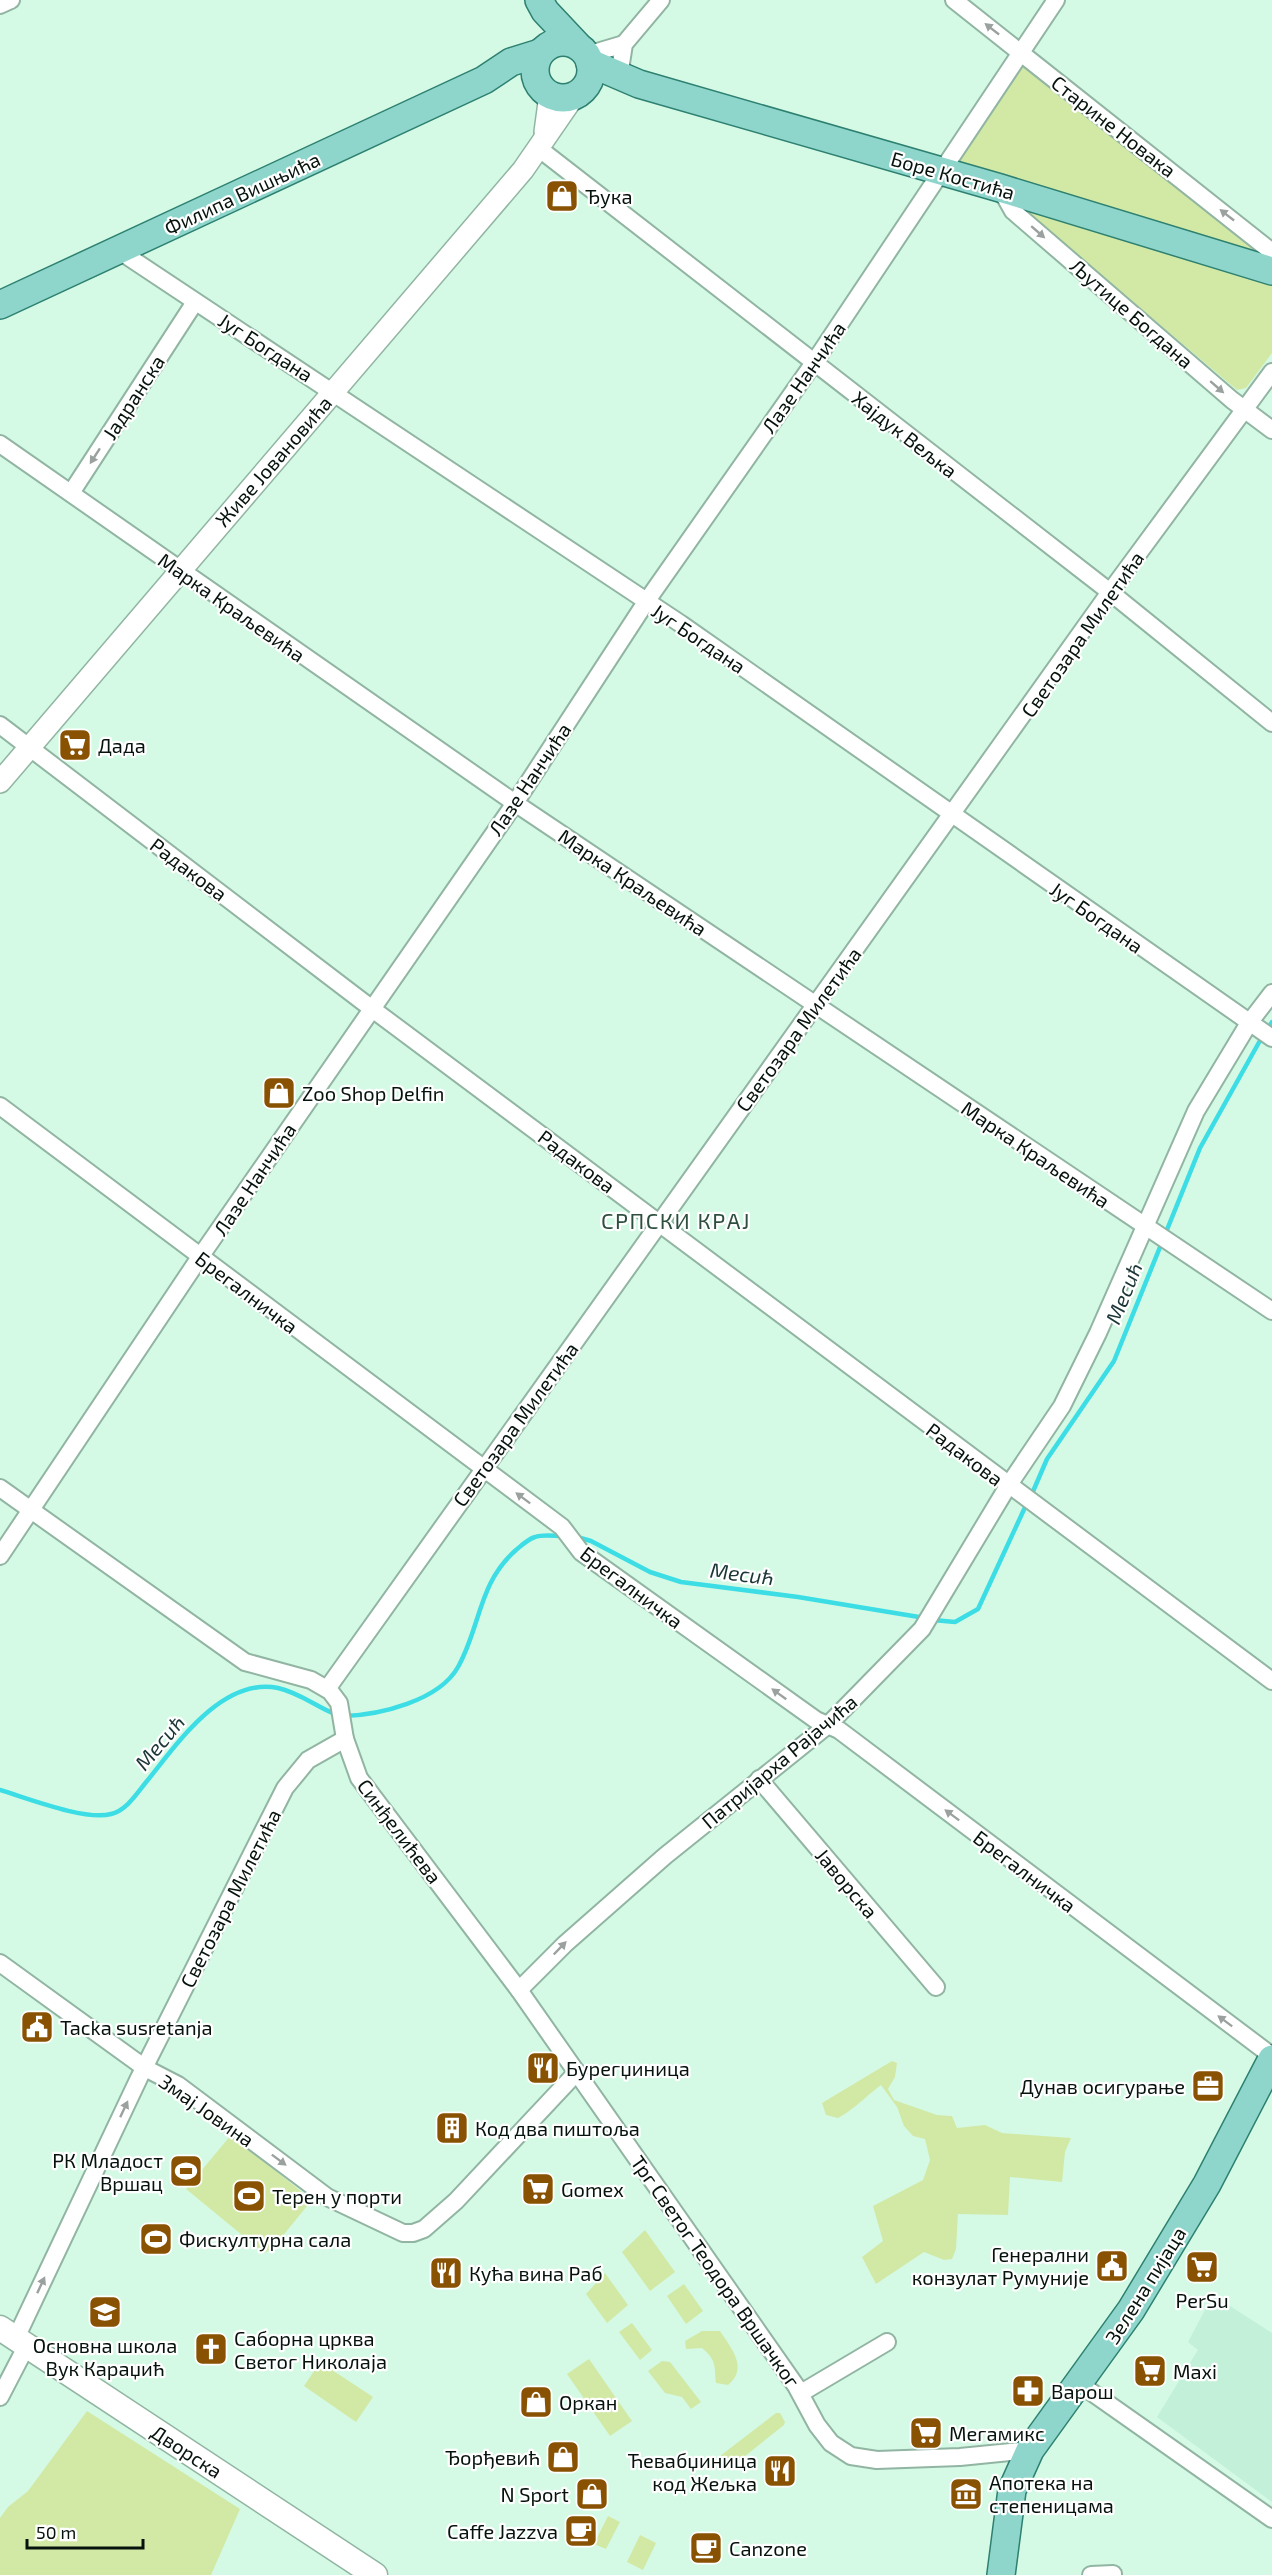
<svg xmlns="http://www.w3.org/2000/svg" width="1272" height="2575" viewBox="0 0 1272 2575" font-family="'Exo 2',sans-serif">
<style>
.built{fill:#c2f0d8}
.green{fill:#d2e9a6}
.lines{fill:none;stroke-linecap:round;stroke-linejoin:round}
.stream{stroke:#3cdde5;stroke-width:4.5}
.minor-casing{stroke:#91b5a2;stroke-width:20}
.tertiary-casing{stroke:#91b5a2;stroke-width:24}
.secondary-casing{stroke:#91b5a2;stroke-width:27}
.primary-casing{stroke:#2e8071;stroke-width:30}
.minor{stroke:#fff;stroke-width:16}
.tertiary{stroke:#fff;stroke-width:21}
.secondary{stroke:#fff;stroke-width:24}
.primary{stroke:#8ed6cb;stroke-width:27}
.oneway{fill:#9ba19e}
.labels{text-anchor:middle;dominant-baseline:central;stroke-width:4.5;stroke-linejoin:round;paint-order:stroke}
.street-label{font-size:20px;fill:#06130c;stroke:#fff}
.poi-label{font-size:20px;fill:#06130c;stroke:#fff;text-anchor:start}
.water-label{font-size:21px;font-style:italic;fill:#1d3738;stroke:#fff}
.quarter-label{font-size:22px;letter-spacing:1.5px;fill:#2e4f3f;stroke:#fff}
</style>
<rect width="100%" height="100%" fill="#d4fae5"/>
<path class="built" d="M1213 2295 1272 2333V2502L1157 2417 1198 2350 1188 2342Z"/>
<g class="green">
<path d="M1025 65 1265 251V257L955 163 1020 67Z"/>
<path d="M1022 208 1272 282V353L1246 388 1237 390Z"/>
<path d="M892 2061 897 2063 895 2077 888 2089 894 2100 937 2115 952 2116 957 2128 985 2125 1002 2133 1071 2138 1065 2152 1062 2182 1010 2177 1008 2215 958 2214 956 2249 952 2259 944 2260 924 2252 876 2284 862 2257 883 2241 873 2206 923 2180 930 2160 925 2139 913 2136 904 2126 897 2107 881 2085C866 2096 855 2109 838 2118L826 2115 822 2103Z"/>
<path d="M231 2135 312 2200 272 2249 264 2253 186 2189Z"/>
<path d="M645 2230 675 2272 650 2291 622 2252Z"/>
<path d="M605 2273 628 2305 607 2323 586 2294Z"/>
<path d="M684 2284 703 2311 686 2324 667 2296Z"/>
<path d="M632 2323 652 2350 640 2360 619 2332Z"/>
<path d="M702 2331H720C731 2348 749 2368 728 2385L716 2383C714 2369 718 2361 702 2348L686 2349 685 2341Z"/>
<path d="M589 2359 632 2421 610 2436 567 2374Z"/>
<path d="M662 2361 670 2362 701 2402 691 2409 682 2397 665 2393 648 2371Z"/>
<path d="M320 2362 373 2397 356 2422 304 2386Z"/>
<path d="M87 2411 240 2509 211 2575H0V2518L8 2507 28 2491Z"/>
<path d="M776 2413H780L785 2422 784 2425 730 2468H725L718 2460 720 2456Z"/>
<path d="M608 2516 620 2522 606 2549 594 2544Z"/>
<path d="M640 2535 656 2543 643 2570 627 2562Z"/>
</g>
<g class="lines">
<g class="stream">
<path d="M1267 1030 1272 1022"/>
<path d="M1031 1496 1047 1459 1114 1361 1200 1148 1262 1037"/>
<path d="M577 1537 591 1541 650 1572 681 1582 798 1597 925 1618"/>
<path d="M933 1620 955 1622 978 1609 1027 1503"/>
<path d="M344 1716C379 1715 439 1701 458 1667 481 1626 478 1583 516 1550 522 1545 528 1539 535 1537 543 1534 554 1536 562 1536"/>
<path d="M0 1790C27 1798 85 1821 111 1814 127 1810 137 1793 147 1781 177 1744 222 1677 278 1688 300 1693 315 1706 335 1714"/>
</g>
<g class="minor-casing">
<g id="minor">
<path d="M954 0 1272 252"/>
<path d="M0 5 11 0"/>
<path d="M587 55 624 44"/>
<path d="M619 76 624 44 661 0"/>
<path d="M537 147 1110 592 1272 723"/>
<path d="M1000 188 1013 211 1232 400 1272 430"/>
<path d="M118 250 681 624 1272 1038"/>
<path d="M0 444 515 803 1272 1311"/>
<path d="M71 493 195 302"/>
<path d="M0 725 371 1008 1272 1681"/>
<path d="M0 1106 562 1527 581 1552 816 1720 839 1730 1272 2056"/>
<path d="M0 1488 245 1662 311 1680 330 1691 339 1703 345 1739 359 1778 519 1990 796 2386 817 2425 831 2443 851 2456 877 2460 960 2457 1030 2450"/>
<path d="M0 1556 200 1257 515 803 646 602 813 364 1056 0"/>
<path d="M327 1689 1110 592 1272 372"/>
<path d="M759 1779 936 1987"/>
<path d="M0 1963 145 2068 178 2085 327 2197 403 2233H413L424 2229 456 2201 577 2072"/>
<path d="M519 1990 565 1944 665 1856 828 1725 922 1629 1008 1486 1062 1406 1098 1333 1196 1111 1249 1023 1272 993"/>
<path d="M16 2338 139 2078 285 1788 308 1760 345 1739"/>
<path d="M1080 2384 1272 2519"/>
<path d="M801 2393 887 2342"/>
<path d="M0 2397 27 2345"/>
<path d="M1091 2575 1113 2574"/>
</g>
</g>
<g class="tertiary-casing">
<g id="tertiary">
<path d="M545 132 550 95"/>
<path d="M0 782 523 170 574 96"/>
</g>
</g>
<g class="secondary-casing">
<path id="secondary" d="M0 2328 375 2575"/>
</g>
<g class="primary-casing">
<g id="primary">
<path d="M539 0 545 11 576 44"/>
<circle cx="563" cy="70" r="28"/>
<path d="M590 63 639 84 1000 188 1272 271"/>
<path d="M0 305 484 80 511 62 540 53"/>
<path d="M1001 2575 1012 2490 1030 2450 1131 2310 1207 2184 1272 2059"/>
</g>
</g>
<use href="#minor" class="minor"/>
<use href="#tertiary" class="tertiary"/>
<use href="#secondary" class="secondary"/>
<use href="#primary" class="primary"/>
</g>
<defs><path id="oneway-solid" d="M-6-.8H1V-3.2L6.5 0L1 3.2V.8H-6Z" transform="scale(1.5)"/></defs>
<g class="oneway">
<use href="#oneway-solid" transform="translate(992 29) rotate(-142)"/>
<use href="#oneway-solid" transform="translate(1227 215) rotate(-142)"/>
<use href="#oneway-solid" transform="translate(1038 232) rotate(41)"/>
<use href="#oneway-solid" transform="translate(1217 387) rotate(41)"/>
<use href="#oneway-solid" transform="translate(95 456) rotate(123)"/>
<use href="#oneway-solid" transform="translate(523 1498) rotate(-143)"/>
<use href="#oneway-solid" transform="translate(779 1694) rotate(-144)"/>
<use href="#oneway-solid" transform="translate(952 1815) rotate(-143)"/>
<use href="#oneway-solid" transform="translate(560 1948) rotate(-46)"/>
<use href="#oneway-solid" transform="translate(1225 2021) rotate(-143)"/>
<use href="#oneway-solid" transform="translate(124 2109) rotate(-65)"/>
<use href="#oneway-solid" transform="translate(279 2160) rotate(37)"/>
<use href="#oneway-solid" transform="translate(41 2285) rotate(-65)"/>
</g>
<defs>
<g id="shop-square" transform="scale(1.725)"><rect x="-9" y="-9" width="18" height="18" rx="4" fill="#895202" stroke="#fff"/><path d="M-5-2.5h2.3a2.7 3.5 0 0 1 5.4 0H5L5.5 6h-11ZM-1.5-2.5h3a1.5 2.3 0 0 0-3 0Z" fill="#fff"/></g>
<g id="supermarket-square" transform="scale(1.725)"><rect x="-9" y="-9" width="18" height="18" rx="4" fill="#895202" stroke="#fff"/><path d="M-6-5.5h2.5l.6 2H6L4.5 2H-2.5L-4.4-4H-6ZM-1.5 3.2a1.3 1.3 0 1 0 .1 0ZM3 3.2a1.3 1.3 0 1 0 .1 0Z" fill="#fff"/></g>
<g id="civic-square" transform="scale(1.725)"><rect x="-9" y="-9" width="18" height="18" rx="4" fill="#895202" stroke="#fff"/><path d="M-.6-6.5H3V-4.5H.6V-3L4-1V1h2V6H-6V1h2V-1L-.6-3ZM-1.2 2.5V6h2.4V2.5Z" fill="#fff"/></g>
<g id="restaurant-square" transform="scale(1.725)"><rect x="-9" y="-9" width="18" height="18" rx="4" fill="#895202" stroke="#fff"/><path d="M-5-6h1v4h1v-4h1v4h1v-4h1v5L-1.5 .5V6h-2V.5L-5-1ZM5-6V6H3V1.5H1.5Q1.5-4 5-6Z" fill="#fff"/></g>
<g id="office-square" transform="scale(1.725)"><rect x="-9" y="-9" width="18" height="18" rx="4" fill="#895202" stroke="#fff"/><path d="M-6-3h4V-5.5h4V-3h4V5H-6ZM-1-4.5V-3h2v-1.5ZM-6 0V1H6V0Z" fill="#fff"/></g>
<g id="building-square" transform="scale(1.725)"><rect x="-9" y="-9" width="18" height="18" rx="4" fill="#895202" stroke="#fff"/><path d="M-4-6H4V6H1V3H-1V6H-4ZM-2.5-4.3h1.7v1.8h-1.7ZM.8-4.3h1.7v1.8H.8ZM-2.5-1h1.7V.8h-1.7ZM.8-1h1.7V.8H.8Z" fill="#fff"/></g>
<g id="stadium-square" transform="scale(1.725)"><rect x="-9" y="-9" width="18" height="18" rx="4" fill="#895202" stroke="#fff"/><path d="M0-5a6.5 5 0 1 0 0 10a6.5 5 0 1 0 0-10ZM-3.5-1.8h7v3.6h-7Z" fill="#fff"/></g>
<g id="school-square" transform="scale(1.725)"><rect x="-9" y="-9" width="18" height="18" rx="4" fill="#895202" stroke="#fff"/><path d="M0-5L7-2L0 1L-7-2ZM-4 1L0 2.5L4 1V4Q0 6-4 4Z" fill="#fff"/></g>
<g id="church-square" transform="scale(1.725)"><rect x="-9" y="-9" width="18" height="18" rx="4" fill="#895202" stroke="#fff"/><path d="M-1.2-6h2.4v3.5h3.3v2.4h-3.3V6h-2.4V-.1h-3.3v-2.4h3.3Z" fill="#fff"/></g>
<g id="pharmacy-square" transform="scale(1.725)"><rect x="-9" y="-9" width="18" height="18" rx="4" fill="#895202" stroke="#fff"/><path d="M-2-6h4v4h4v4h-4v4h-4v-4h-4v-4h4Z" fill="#fff"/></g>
<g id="museum-square" transform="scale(1.725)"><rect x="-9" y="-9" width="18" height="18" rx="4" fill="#895202" stroke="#fff"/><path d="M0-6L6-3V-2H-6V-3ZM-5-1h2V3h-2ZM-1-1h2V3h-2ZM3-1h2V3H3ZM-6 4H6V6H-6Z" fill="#fff"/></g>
<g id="cafe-square" transform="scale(1.725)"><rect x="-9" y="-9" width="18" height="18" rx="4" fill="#895202" stroke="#fff"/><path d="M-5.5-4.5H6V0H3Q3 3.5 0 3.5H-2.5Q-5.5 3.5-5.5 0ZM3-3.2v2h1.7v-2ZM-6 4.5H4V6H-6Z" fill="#fff"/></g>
</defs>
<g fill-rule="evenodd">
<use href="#shop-square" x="562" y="196"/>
<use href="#supermarket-square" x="75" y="745"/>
<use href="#shop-square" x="279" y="1093"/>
<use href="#civic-square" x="37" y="2027"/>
<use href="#restaurant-square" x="543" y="2068"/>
<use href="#office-square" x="1208" y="2086"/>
<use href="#building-square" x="452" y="2128"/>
<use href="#stadium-square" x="186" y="2171"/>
<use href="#supermarket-square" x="538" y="2189"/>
<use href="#stadium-square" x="249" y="2196"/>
<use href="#stadium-square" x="156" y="2239"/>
<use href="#civic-square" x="1112" y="2266"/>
<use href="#supermarket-square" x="1202" y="2267"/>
<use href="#restaurant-square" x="446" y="2273"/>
<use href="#school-square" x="105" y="2312"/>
<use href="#church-square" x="211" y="2349"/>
<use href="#supermarket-square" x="1150" y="2371"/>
<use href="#pharmacy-square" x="1028" y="2391"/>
<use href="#shop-square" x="536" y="2402"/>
<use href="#supermarket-square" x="926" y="2433"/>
<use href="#shop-square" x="563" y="2457"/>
<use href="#restaurant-square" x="780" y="2471"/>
<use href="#shop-square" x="592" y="2494"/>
<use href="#museum-square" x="966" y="2494"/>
<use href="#cafe-square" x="581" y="2531"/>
<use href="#cafe-square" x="706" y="2548"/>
</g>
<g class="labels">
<g class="street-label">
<text transform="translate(1114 126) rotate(38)">Старине Новака</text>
<text transform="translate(953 175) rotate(16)">Боре Костића</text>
<text transform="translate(242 193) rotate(-25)">Филипа Вишњића</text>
<text transform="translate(1132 313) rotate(41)">Љутице Богдана</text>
<text transform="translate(266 347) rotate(33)">Југ Богдана</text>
<text transform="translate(803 377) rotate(-55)">Лазе Нанчића</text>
<text transform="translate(133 397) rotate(-57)">Јадранска</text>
<text transform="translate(905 434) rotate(38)">Хајдук Вељка</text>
<text transform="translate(273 461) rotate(-49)">Живе Јовановића</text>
<text transform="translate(232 607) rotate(35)">Марка Краљевића</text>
<text transform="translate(1082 634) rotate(-55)">Светозара Милетића</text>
<text transform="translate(699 638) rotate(34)">Југ Богдана</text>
<text transform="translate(529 779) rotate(-56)">Лазе Нанчића</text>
<text transform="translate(189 869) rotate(37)">Радакова</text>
<text transform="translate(633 882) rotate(34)">Марка Краљевића</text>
<text transform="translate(1097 917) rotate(35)">Југ Богдана</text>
<text transform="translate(798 1029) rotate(-54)">Светозара Милетића</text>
<text transform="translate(1036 1154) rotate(34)">Марка Краљевића</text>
<text transform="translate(577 1161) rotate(37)">Радакова</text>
<text transform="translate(254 1179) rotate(-56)">Лазе Нанчића</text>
<text transform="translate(247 1292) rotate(37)">Брегалничка</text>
<text transform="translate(515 1424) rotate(-54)">Светозара Милетића</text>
<text transform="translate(965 1454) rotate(37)">Радакова</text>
<text transform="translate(632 1587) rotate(37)">Брегалничка</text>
<text transform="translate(779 1761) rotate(-40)">Патријарха Рајачића</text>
<text transform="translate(400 1831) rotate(53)">Синђелићева</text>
<text transform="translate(1025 1871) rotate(37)">Брегалничка</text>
<text transform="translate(847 1883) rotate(50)">Јаворска</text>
<text transform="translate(230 1898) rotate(-63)">Светозара Милетића</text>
<text transform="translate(207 2110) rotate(35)">Змај Јовина</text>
<text transform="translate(716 2271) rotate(55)">Трг Светог Теодора Вршачког</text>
<text transform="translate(1145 2285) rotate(-58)">Зелена пијаца</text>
<text transform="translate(187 2451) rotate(33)">Дворска</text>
</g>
<g class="poi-label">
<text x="585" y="196">Ђука</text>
<text x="98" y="745">Дада</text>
<text x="302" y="1093">Zoo Shop Delfin</text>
<text x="60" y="2027">Tacka susretanja</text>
<text x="566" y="2068">Бурегџиница</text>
<text x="1185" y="2086" text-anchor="end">Дунав осигурање</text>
<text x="475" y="2128">Код два пиштоља</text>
<text x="163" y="2160" text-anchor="end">РК Младост<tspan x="163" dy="23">Вршац</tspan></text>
<text x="561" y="2189">Gomex</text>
<text x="272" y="2196">Терен у порти</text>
<text x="179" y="2239">Фискултурна сала</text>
<text x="1089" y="2254" text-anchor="end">Генерални<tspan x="1089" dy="23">конзулат Румуније</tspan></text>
<text x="469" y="2273">Кућа вина Раб</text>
<text x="1202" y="2300" text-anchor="middle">PerSu</text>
<text x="234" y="2338">Саборна црква<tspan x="234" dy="23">Светог Николаја</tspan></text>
<text x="105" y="2345" text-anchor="middle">Основна школа<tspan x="105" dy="23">Вук Караџић</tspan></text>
<text x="1173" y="2371">Maxi</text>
<text x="1051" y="2391">Варош</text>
<text x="559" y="2402">Оркан</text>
<text x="949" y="2433">Мегамикс</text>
<text x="540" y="2457" text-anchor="end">Ђорђевић</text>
<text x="757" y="2460" text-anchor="end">Ћевабџиница<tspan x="757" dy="23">код Жељка</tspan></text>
<text x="989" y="2482">Апотека на<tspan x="989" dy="23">степеницама</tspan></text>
<text x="569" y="2494" text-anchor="end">N Sport</text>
<text x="558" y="2531" text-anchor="end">Caffe Jazzva</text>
<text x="729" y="2548">Canzone</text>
</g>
<g class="water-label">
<text transform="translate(1123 1293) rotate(-68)">Месић</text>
<text transform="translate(742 1573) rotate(7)">Месић</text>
<text transform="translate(159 1742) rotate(-50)">Месић</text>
</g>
<g class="quarter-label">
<text x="676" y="1220">СРПСКИ КРАЈ</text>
</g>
</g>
<path d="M27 2539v9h116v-9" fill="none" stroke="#06130c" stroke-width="3"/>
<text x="36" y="2539" font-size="18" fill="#06130c" stroke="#ffffff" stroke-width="4.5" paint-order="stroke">50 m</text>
</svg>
